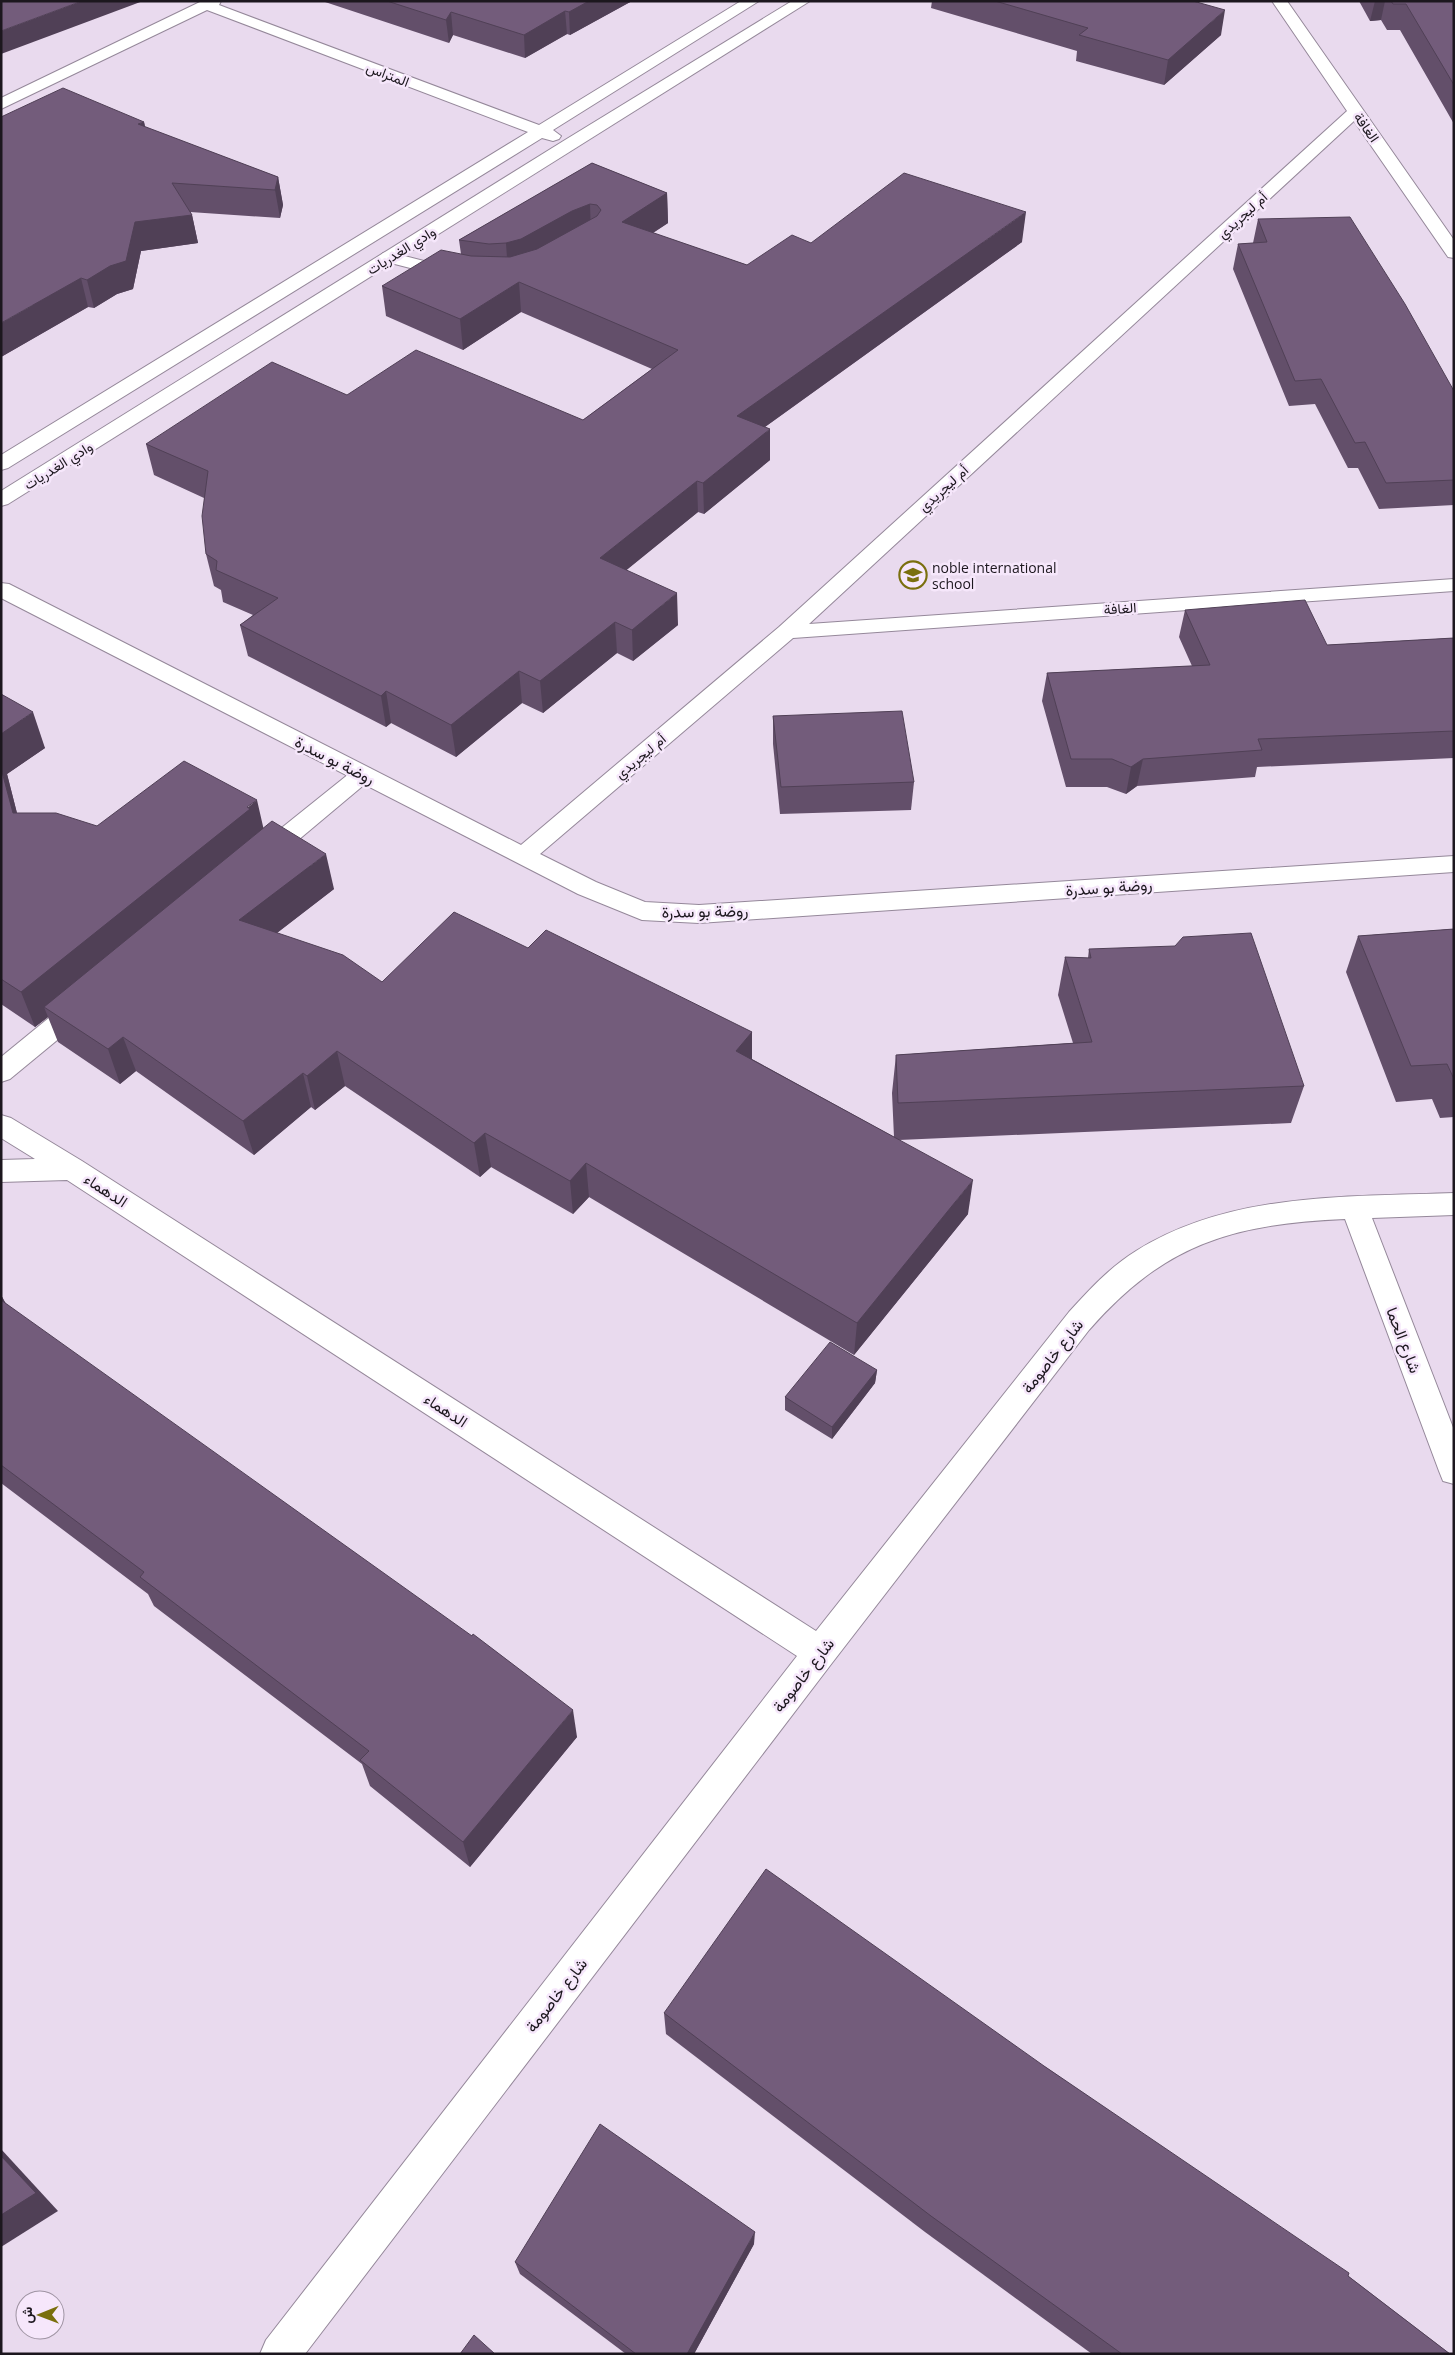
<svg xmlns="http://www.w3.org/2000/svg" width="1455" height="2355" viewBox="0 0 1455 2355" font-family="'Open Sans',Vazirmatn,sans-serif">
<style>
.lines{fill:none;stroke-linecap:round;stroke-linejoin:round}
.service-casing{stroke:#95889a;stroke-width:2}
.minor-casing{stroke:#95889a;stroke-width:2}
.service{fill:#fff;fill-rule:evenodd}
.minor{fill:#fff;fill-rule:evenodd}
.wall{fill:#634f6a}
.shaded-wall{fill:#504056}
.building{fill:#735c7b;stroke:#504056}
.labels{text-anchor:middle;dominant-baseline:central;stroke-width:5;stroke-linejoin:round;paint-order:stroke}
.far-street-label{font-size:14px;fill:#1c171e;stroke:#f6e7fb}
.far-poi-label{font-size:14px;fill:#1c171e;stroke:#f6e7fb;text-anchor:start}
.street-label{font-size:16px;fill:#1c171e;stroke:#f6e7fb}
</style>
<rect width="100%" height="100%" fill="#e9daee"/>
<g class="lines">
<g class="service-casing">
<g id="service">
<path d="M389 252 459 270 462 274 459 278 453 279 383 261 380 257 383 253Z"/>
<path d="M363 766 371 769 375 774 371 779 272 862 263 864 254 862 251 856 254 850 355 769Z"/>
<path d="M81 997 90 999 94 1006 90 1013 10 1079 1 1082V1057L72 999Z"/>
</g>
</g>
<g class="minor-casing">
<g id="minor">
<path d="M202 1H221L219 5 539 125 741 1H759L553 130 561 136 559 139 553 141 542 138 8 468 1 470V455L528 132 207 10 1 109V98Z"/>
<path d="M792 1H810L8 504 1 506V491L565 140Z"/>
<path d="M1272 1H1287L1454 240V258L1448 257 1354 121 809 624 1454 579V591L793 638 540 854 596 882 645 902 699 905 1454 856V872L699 923 642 920 578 894 1 598V583L9 584 521 845 779 627 1347 111Z"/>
<path d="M1 1115 11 1118 82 1161 816 1631 1069 1312C1089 1290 1110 1267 1136 1251 1230 1192 1347 1197 1454 1193V1215L1372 1218 1454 1430V1484L1443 1481 1439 1471 1345 1219C1233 1224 1165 1243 1089 1330L832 1663 305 2354H260L266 2340 797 1656 67 1180 1 1182V1160L35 1159 1 1138Z"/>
</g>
</g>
<use href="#service" class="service"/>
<use href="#minor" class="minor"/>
</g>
<g class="wall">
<path d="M322 1H632L570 35 567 34 525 58 453 35 449 43Z"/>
<path d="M932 1H1193L1221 35 1164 85 1076 61 1077 51 931 8Z"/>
<path d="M1359 1H1454V124L1400 30H1387L1381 20 1370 21Z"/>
<path d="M144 122 145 127 278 177 283 205 280 218 190 212 192 215 198 243 141 251 133 289 117 294 94 308 88 307 1 357Z"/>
<path d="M592 163 667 193 668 223 653 233 747 265 811 243 1022 242 765 427 770 460 704 514 698 512 626 570 678 625 633 661 617 653 543 713 522 703 456 757 391 723 386 727 248 656 240 625 253 615 223 602 221 590 214 586 206 554 204 498 154 475 146 444 347 395 583 420 652 369 521 312 463 350 386 316 382 286 461 254 459 240Z"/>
<path d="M1258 219 1454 391V505L1379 509 1358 468H1348L1315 404 1289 406 1233 269 1238 244 1253 243Z"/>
<path d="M1185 610 1327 645 1454 638V758L1257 767 1255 777 1137 786 1126 794 1107 787H1066L1042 701 1047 673 1192 666 1179 637Z"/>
<path d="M1 694 45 748 7 774 17 813 97 826 264 828 334 889 277 933 382 982 528 948 752 1032V1059L894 1137 892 1093 896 1055 1073 1043 1058 995 1065 957 1088 958 1089 949 1304 1086 1291 1123 899 1140 968 1214 854 1355 589 1197 573 1214 491 1167 480 1177 345 1086 315 1110 311 1107 254 1155 136 1071 120 1084 58 1042 48 1017 35 1027 1 1004Z"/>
<path d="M773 716 914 782 911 810 780 814 773 744Z"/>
<path d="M1454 929V1117L1440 1118 1432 1099 1396 1102 1346 972 1358 936Z"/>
<path d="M1 1295 6 1304 577 1737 470 1867 370 1786 362 1764 154 1606 148 1594 1 1483Z"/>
<path d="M877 1370 875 1383 832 1439 785 1410V1397Z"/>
<path d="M664 2013 1044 2066 1348 2276 1450 2354H1092L925 2232 666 2034Z"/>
<path d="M754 2244 694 2354H626L520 2274 515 2262Z"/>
</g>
<g class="shaded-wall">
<path d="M82 1H143L1 54V31Z"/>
<path d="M589 1H632L570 35 569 12Z"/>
<path d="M1375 1H1385L1381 20 1370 21Z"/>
<path d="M1225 10 1221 35 1164 85 1168 60Z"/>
<path d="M565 11 567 34 525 58 524 35Z"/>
<path d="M451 12 453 35 449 43 446 20Z"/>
<path d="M144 122 150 149 138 124Z"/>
<path d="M278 177 283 205 280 218 275 190Z"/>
<path d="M667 193 668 223 623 252 622 222Z"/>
<path d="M590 204 591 234 508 273 506 243 572 211Z"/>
<path d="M1026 212 1022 242 737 447V416Z"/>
<path d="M192 215 198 243 141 251 133 289 117 294 94 308 87 280 135 222Z"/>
<path d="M81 278 88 307 1 357V323Z"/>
<path d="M519 282 521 312 463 350 460 319Z"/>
<path d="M770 429V460L704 514 703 483Z"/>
<path d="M697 481 698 512 602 590 600 558Z"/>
<path d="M677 593 678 625 633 661 632 630Z"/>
<path d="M615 622 617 653 543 713 540 681Z"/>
<path d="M519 671 522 703 456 757 451 725Z"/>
<path d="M386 691 391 723 386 727 381 696Z"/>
<path d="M33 712 45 748 7 774 26 849 13 813 1 768V734Z"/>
<path d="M1143 759 1137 786 1126 794 1131 767Z"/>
<path d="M257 800 265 835 44 1007 48 1017 35 1027 21 992Z"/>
<path d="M326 854 334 889 248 955 239 920Z"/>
<path d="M752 1032V1067L736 1051Z"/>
<path d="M123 1037 136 1071 120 1084 108 1049Z"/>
<path d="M337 1051 345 1086 315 1110 307 1076Z"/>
<path d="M303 1073 311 1107 254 1155 243 1121Z"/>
<path d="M485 1133 491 1167 480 1177 474 1143Z"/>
<path d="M586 1163 589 1197 573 1214 570 1181Z"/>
<path d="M973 1180 968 1214 854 1355 857 1323Z"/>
<path d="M1 1295 11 1313 1 1321Z"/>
<path d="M877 1370 875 1383 832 1439V1427Z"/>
<path d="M573 1710 577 1737 470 1867 463 1842Z"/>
<path d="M1 2149 58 2211 1 2247Z"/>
<path d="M755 2232 754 2244 694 2354H687Z"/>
</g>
<g class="building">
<path d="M1 1H82L1 31Z"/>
<path d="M387 1H589L569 12 565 11 524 35 451 12 446 20Z"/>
<path d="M995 1H1193L1225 10 1168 60 1079 35 1088 28Z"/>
<path d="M1391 1H1454V85L1406 4H1393Z"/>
<path d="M63 88 144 122 138 124 278 177 275 190 172 183 192 215 135 222 126 261 110 266 87 280 81 278 1 323V117Z"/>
<path d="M592 163 667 193 622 222 747 265 792 235 811 243 904 173 1026 212 737 416 770 429 703 483 697 481 600 558 677 593 632 630 615 622 540 681 519 671 451 725 386 691 381 696 240 625 278 598 216 570 217 561 206 554 202 516 208 471 146 444 272 362 347 395 416 350 583 420 678 350 519 282 460 319 382 286 441 250 471 256 510 257 537 249 597 216 601 210 597 205 590 204 572 211 521 239 506 243 489 244 459 240Z"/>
<path d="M1350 217 1405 304 1454 391V480L1386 483 1365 442 1355 443 1321 379 1295 381 1238 244 1267 242 1258 219Z"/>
<path d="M1305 600 1327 645 1454 638V731L1258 739 1262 750 1143 759 1131 767 1112 759H1071L1047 673 1210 665 1185 610Z"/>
<path d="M1 694 33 712 1 734Z"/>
<path d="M902 711 914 782 781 787 773 716Z"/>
<path d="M184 761 257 800 247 807 250 809 21 992 1 979V768L13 813H56L97 826Z"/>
<path d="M272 821 326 854 239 920 343 955 382 982 454 912 528 948 546 930 752 1032 736 1051 973 1180 857 1323 586 1163 570 1181 485 1133 474 1143 337 1051 307 1076 303 1073 243 1121 123 1037 108 1049 44 1007Z"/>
<path d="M1454 929V1079L1447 1064 1411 1066 1358 936Z"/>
<path d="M1251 933 1304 1086 898 1103 896 1055 1092 1042 1065 957 1091 958 1089 949 1175 946 1183 937Z"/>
<path d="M1 1300 472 1636 473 1634 573 1710 463 1842 360 1760 369 1751 140 1577 144 1572 1 1465Z"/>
<path d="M830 1342 877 1370 832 1427 785 1397Z"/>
<path d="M766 1869 1044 2066 1349 2273 1348 2276 1450 2354H1122L931 2216 664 2013Z"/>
<path d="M600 2124 755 2232 687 2354H636L515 2262Z"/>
<path d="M1 2156 36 2193 1 2215Z"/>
<path d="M474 2335 495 2354H460Z"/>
</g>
<defs>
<g id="school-ring" transform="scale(1.4375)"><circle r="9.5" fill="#f6e7fb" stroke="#7a6f0e" stroke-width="1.5"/><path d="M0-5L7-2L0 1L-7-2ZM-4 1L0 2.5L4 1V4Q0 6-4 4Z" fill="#7a6f0e"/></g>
</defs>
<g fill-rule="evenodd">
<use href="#school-ring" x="913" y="575"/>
</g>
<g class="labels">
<g class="far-street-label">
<text transform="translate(388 74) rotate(21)">المتراس</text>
<text transform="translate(1367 127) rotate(55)">الغافة</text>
<text transform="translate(1242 215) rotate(-42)">أم ليجريدي</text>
<text transform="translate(401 250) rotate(-32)">وادي الغدريات</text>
<text transform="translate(58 465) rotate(-32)">وادي الغدريات</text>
<text transform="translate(943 488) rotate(-42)">أم ليجريدي</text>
<text transform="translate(1120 608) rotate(-4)">الغافة</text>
<text transform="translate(640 756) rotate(-40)">أم ليجريدي</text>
</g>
<g class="far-poi-label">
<text x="932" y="567">noble international<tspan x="932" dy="16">school</tspan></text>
</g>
<g class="street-label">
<text transform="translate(335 760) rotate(27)">روضة بو سدرة</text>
<text transform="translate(1109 887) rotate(-4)">روضة بو سدرة</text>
<text transform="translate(705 911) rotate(-1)">روضة بو سدرة</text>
<text transform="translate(106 1190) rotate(33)">الدهماء</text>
<text transform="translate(1404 1340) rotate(69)">شارع الحما</text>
<text transform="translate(1052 1356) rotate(-52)">شارع خاصومة</text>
<text transform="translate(446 1410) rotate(33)">الدهماء</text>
<text transform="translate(803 1675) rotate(-52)">شارع خاصومة</text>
<text transform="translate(556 1995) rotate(-52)">شارع خاصومة</text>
</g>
</g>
<rect width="1455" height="2355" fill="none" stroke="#1c171e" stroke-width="5"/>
<g transform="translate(40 2315) rotate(269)"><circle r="24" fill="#f6e7fb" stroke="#9f94a3"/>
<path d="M0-4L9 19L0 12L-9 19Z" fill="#7a6f0e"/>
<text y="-8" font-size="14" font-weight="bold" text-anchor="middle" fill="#1c171e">ش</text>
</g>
</svg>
